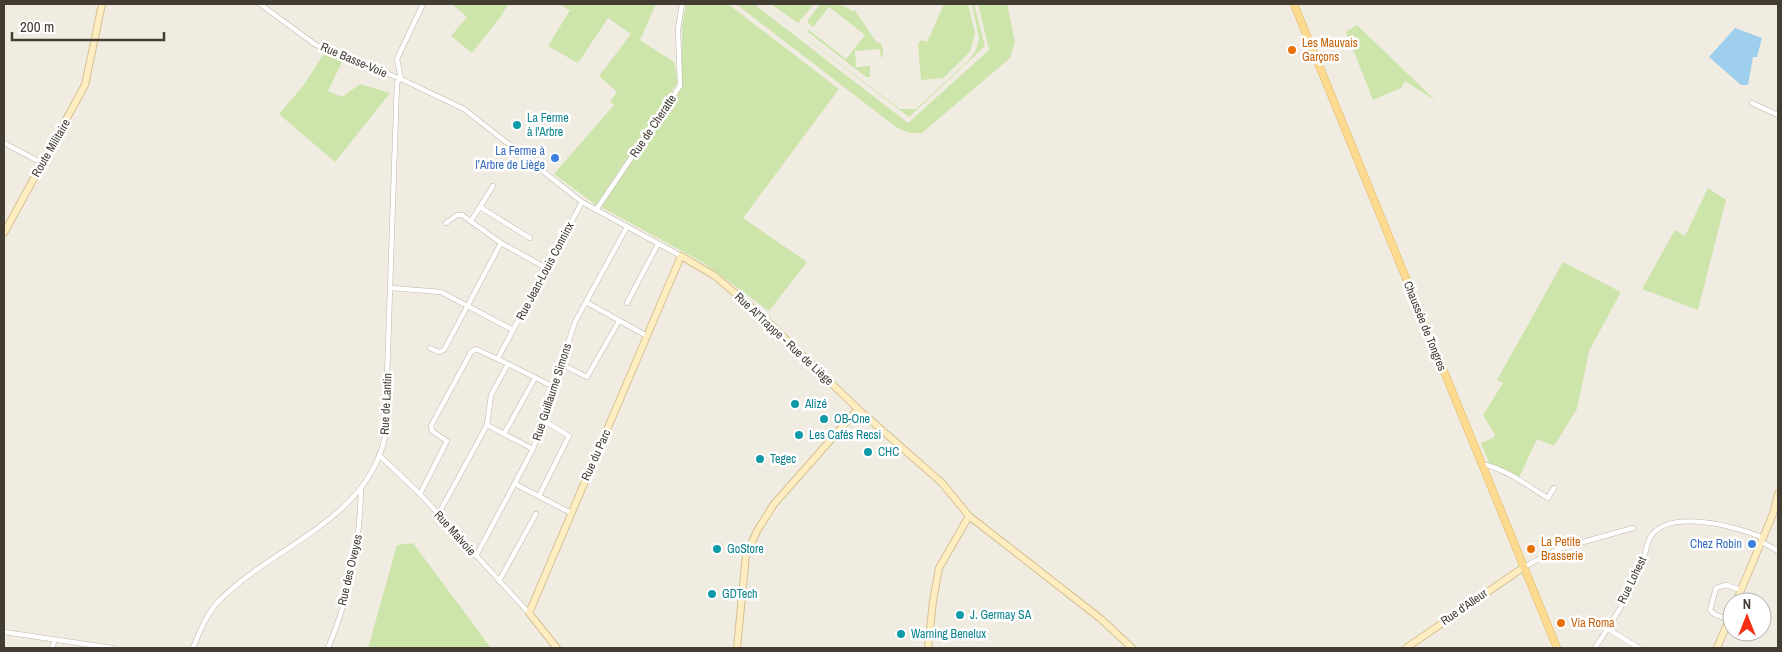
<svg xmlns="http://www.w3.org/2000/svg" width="1782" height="652" viewBox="0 0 1782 652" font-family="'Archivo Narrow',sans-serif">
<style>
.green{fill:#cde5ab}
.water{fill:#9ed0ee}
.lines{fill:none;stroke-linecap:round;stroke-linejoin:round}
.street-casing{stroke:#bfb6a8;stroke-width:5.5}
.secondary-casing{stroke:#d4c194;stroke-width:8}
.primary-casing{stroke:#e1b760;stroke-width:8}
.street{stroke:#fff;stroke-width:4.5}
.secondary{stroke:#feedc0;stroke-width:6}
.primary{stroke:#fcda90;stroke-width:7}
.food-dot{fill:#e8710a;stroke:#fff;stroke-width:2}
.culture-dot{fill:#0f9aa8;stroke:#fff;stroke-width:2}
.shop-dot{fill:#3f7fe0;stroke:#fff;stroke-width:2}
.labels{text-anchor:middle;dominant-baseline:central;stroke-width:5;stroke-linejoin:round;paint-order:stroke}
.food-label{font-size:12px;fill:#c56008;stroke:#fff;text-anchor:start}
.street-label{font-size:12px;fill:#423c33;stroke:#fff}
.culture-label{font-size:12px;fill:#0d838f;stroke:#fff;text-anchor:start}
.shop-label{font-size:12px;fill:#366cbe;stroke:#fff;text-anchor:end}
</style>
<rect width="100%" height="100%" fill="#f1ece2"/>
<g class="green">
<path d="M452 4H508L502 15 472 53 451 36 467 17Z"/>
<path d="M558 4H656L640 40 674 62 678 82 596 205 554 174 614 105 610 102 617 92 599 76 631 34 608 18 578 63 548 46 570 10Z"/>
<path d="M686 4H728L839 89 743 218 807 262 769 311 702 262 601 207 682 86V26Z"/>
<path d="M736 4H754L908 123 989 50 978 4H1007L1015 42 1010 58 922 133H909L896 127Z"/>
<path d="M761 4 900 109H916L969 60 976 50 979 38 972 4H974L985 46 909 117Z"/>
<path d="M771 4H814L798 23Z"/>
<path d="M820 4C831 4 845 3 853 12L854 9 877 43 880 42 883 48V57H881L880 49 855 51 856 67 870 66V77H866L808 32 809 30 846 59 865 35 829 7 813 27 808 23V20Z"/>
<path d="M944 4H968L975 33 970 52 943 78 921 80 918 44 921 40 927 42Z"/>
<path d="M1357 25 1436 101 1405 81 1401 88 1373 100 1346 32Z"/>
<path d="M325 52 343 60 328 91 342 97 360 84 390 93 335 162 279 114 303 86Z"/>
<path d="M1708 188 1726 200 1698 310 1642 289 1675 230 1685 236Z"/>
<path d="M1563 262 1621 292 1589 351 1577 409 1554 446 1537 439 1519 478 1489 463 1481 443 1493 438 1495 435 1483 415 1503 383 1497 380Z"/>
<path d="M413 543 491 648H368L397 545Z"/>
</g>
<path class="water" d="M1735 28 1762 38 1757 57H1753L1748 85H1741L1709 57Z"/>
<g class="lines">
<g class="street-casing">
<g id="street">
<path d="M260 4 316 45 401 79 464 109 582 202 681 256"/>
<path d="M401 79 397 59 423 4"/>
<path d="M1752 103 1778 115"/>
<path d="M4 143 42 163"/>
<path d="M480 207 530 238"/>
<path d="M596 210 680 86 678 29 682 4"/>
<path d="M471 221 493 186"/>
<path d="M446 223 457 215H462L501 243 546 268"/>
<path d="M391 288 441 292 513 330"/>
<path d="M586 302 647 336"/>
<path d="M627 303 658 244"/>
<path d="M430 348 439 352 444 350 501 243"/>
<path d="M498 358 582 202"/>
<path d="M508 364 554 387"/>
<path d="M561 364 587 377 619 321"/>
<path d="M487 425 533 449"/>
<path d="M504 434 535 378"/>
<path d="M379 455 420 494 529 613"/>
<path d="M1482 464C1506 469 1528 486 1548 498L1554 488"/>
<path d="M515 484 571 513"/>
<path d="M420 494 447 441 432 431 431 426 471 352 476 349 508 364 491 395 487 425 438 515"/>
<path d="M539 496 569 436 543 420"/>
<path d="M1762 542 1778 551"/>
<path d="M476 556 533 449 575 322 627 227"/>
<path d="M1524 567 1558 549 1633 528"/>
<path d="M499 581 536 514"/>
<path d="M1729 620 1714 614 1710 610 1716 588 1726 585 1741 590"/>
<path d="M1608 629 1639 648"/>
<path d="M4 632 112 648"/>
<path d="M52 648 55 640"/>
<path d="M193 648C200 631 207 612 221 599 275 545 367 520 385 437L397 82 401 79"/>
<path d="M328 648C349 598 360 543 361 489"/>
<path d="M1595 648C1612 622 1630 594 1642 565 1645 556 1646 544 1651 536 1670 508 1739 527 1763 538"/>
</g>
</g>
<g class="secondary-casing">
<g id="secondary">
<path d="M4 233 85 85 102 4"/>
<path d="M1736 602 1773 514 1778 494"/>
<path d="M557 648 529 613 681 256 715 276 762 316 858 409 942 483 969 516 1101 619 1132 648"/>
<path d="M737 648 746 555 757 531 774 504 858 409"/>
<path d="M928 648 933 601 939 568 969 516"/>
<path d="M1406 648 1524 567"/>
<path d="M1717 648 1732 612"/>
</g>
</g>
<g class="primary-casing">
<path id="primary" d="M1294 4 1557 648"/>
</g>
<use href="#street" class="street"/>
<use href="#secondary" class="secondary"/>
<use href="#primary" class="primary"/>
</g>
<g class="food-dot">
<circle cx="1292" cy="50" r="5"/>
<circle cx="1531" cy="549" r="5"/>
<circle cx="1561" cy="623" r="5"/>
</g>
<g class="culture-dot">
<circle cx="517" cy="125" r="5"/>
<circle cx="795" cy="404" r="5"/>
<circle cx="824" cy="419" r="5"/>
<circle cx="799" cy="435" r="5"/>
<circle cx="868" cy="452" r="5"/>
<circle cx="760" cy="459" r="5"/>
<circle cx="717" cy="549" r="5"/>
<circle cx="712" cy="594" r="5"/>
<circle cx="960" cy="615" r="5"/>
<circle cx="901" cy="634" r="5"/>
</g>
<g class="shop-dot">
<circle cx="555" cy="158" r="5"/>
<circle cx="1752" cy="544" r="5"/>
</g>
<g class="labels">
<g class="food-label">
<text x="1302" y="43">Les Mauvais<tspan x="1302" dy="14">Garçons</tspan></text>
<text x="1541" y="542">La Petite<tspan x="1541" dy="14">Brasserie</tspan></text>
<text x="1571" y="623">Via Roma</text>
</g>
<g class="street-label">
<text transform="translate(354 60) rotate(23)">Rue Basse-Voie</text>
<text transform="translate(653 126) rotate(-56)">Rue de Cheratte</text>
<text transform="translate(51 148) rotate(-60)">Route Militaire</text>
<text transform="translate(545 271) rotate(-62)">Rue Jean-Louis Conninx</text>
<text transform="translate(1425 326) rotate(68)">Chaussée de Tongres</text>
<text transform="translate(784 339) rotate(43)">Rue Al'Trappe - Rue de Liège</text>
<text transform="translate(552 392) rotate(-72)">Rue Guillaume Simons</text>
<text transform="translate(386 404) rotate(-87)">Rue de Lantin</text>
<text transform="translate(596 455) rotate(-66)">Rue du Parc</text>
<text transform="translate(455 533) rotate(48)">Rue Malvoie</text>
<text transform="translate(350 570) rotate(-77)">Rue des Oveyes</text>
<text transform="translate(1632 580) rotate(-64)">Rue Lohest</text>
<text transform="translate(1464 607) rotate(-35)">Rue d'Alleur</text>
</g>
<g class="culture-label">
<text x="527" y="118">La Ferme<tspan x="527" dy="14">à l'Arbre</tspan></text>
<text x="805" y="404">Alizé</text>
<text x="834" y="419">OB-One</text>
<text x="809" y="435">Les Cafés Recsi</text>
<text x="878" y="452">CHC</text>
<text x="770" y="459">Tegec</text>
<text x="727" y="549">GoStore</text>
<text x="722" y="594">GDTech</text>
<text x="970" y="615">J. Germay SA</text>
<text x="911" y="634">Warning Benelux</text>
</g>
<g class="shop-label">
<text x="545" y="151">La Ferme à<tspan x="545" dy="14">l’Arbre de Liège</tspan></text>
<text x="1742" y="544">Chez Robin</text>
</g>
</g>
<rect width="1782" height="652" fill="none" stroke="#423c33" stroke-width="10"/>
<g transform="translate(1747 617)"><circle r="24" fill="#ffffff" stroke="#b3b1ad"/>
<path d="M0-4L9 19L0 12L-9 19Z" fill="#f72f14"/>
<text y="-8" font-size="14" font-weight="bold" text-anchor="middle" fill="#423c33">N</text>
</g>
<path d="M12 32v8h152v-8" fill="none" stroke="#423c33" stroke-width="2.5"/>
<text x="20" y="32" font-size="15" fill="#423c33" stroke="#ffffff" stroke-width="4" paint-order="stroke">200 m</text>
</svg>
